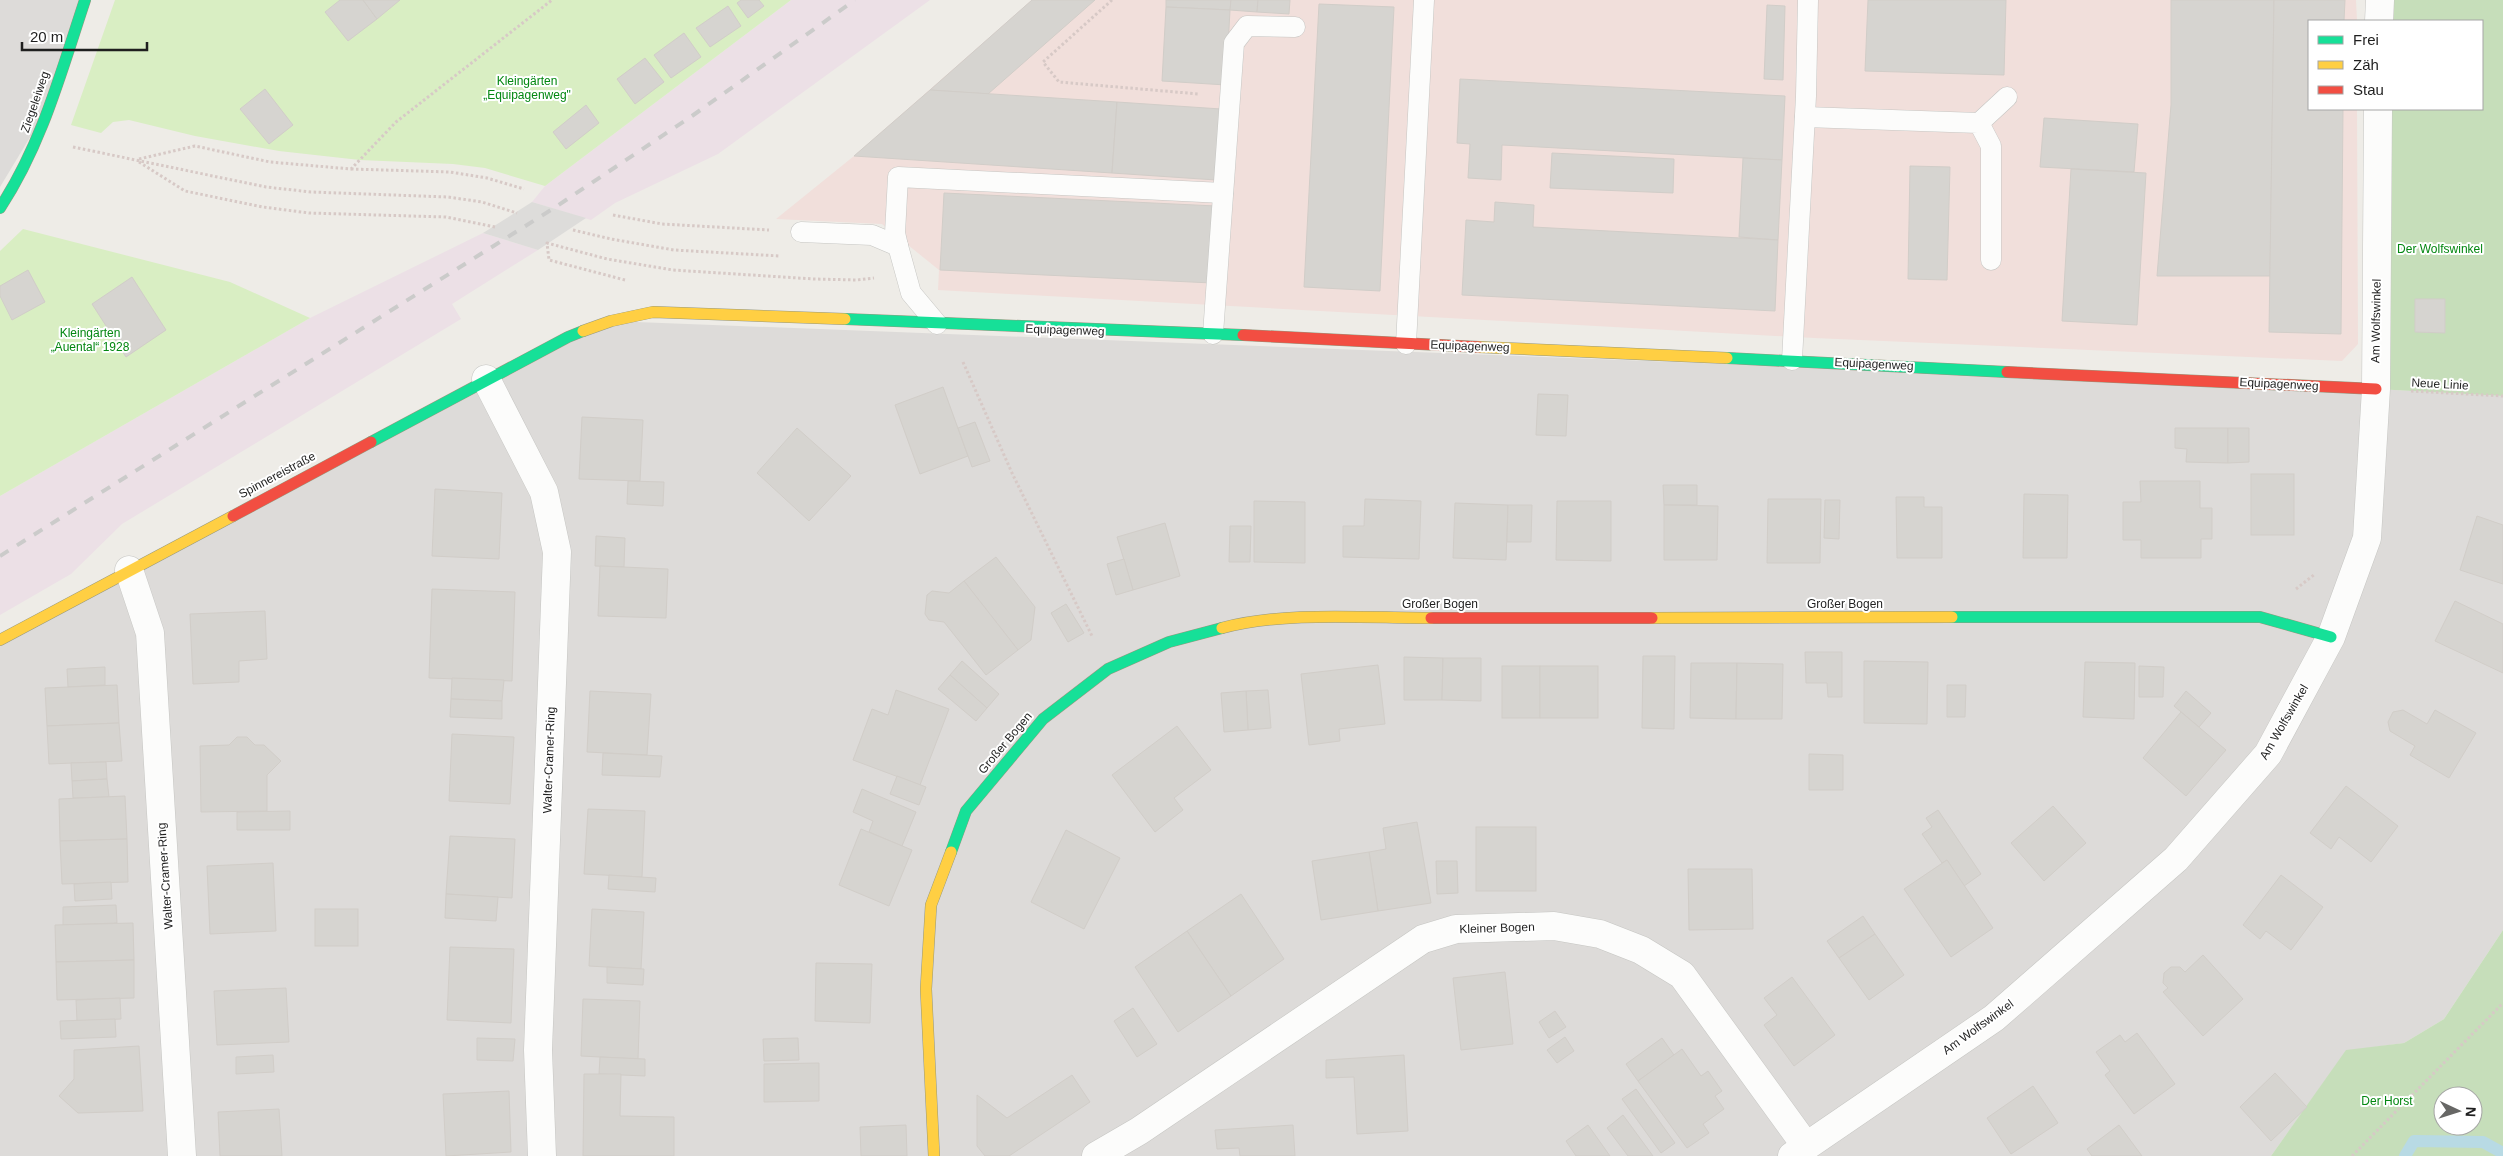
<svg xmlns="http://www.w3.org/2000/svg" width="2503" height="1156" viewBox="0 0 2503 1156" font-family="Helvetica,sans-serif">
<style>
.residential{fill:#dddbd9}
.commercial{fill:#f1dfdb}
.industrial{fill:#ece0e6}
.grass{fill:#d9eec3}
.forest{fill:#c6deba;fill-rule:evenodd}
.pier{fill:#dddcda}
.lines{fill:none;stroke-linecap:round;stroke-linejoin:round}
.stream{stroke:#b8dae4;stroke-width:12}
.building{fill:#d6d4d0;stroke:#d1cdc8}
.lane-casing{stroke:#c6c6c3;stroke-width:21}
.street-casing{stroke:#c6c6c3;stroke-width:29}
.fast-casing{stroke:#96987e;stroke-width:12}
.slow-casing{stroke:#96987e;stroke-width:12}
.jam-casing{stroke:#96987e;stroke-width:12}
.path{stroke:#d7c9c6;stroke-width:3;stroke-dasharray:2.5 2.5;stroke-linecap:butt}
.lane{stroke:#fcfcfb;stroke-width:20}
.street{stroke:#fcfcfb;stroke-width:28}
.fast{stroke:#16e098;stroke-width:11}
.slow{stroke:#ffcf43;stroke-width:11}
.jam{stroke:#f24e42;stroke-width:11}
.rail{stroke:#cbcbca;stroke-width:4;stroke-dasharray:10 10;stroke-linecap:butt}
.labels{text-anchor:middle;dominant-baseline:central;stroke-width:4;stroke-linejoin:round;paint-order:stroke}
.park-label{font-size:12px;fill:#038711;stroke:#fff}
.street-label{font-size:12px;fill:#1f1f1f;stroke:#fff}
</style>
<rect width="100%" height="100%" fill="#eeece7"/>
<g class="residential">
<path d="M0 0H85L50 104 0 187Z"/>
<path d="M611 321 2376 389 2503 396V930L2444 1019 2404 1043 2346 1051 2271 1156H0V640Z"/>
</g>
<path class="commercial" d="M1032 0H2356L2357 21H2309V109H2357L2358 344 2342 361 1814 338 938 290 939 270 882 224 776 219 854 156Z"/>
<g class="industrial">
<path d="M791 0H930L718 154 615 203 591 220 532 202 545 186Z"/>
<path d="M483 233 538 250 452 304 461 319 122 524 71 574 0 615V496L310 318Z"/>
</g>
<g class="grass">
<path d="M115 0H791L545 186 485 168 453 164 360 160 279 151 195 136 129 120 113 122 101 133 71 125Z"/>
<path d="M23 229 230 282 310 318 0 496V251Z"/>
</g>
<g class="forest">
<path d="M2380 0H2503V396L2376 389 2378 109H2482V21H2379Z"/>
<path d="M2503 930V1156H2271L2346 1050 2404 1043 2444 1019ZM2443 1096H2473V1126H2443Z"/>
</g>
<path class="pier" d="M532 202 586 218 538 250 483 233Z"/>
<g class="lines">
<path class="stream" d="M2405 1156 2414 1141 2483 1142 2503 1153"/>
</g>
<g class="building">
<path d="M340 0H363L377 19 348 41 325 12Z"/>
<path d="M363 0H400L377 19Z"/>
<path d="M741 0H759L764 6 748 18 737 3Z"/>
<path d="M1032 0H1095L988 94 930 90Z"/>
<path d="M1166 0H1231L1230 10 1166 7Z"/>
<path d="M1231 0H1258L1257 12 1230 10Z"/>
<path d="M1258 0H1290L1289 14 1257 12Z"/>
<path d="M1868 0H2006L2004 75 1865 71Z"/>
<path d="M2171 0H2274L2270 276H2157L2171 105Z"/>
<path d="M2274 0H2345L2344 21H2309V109H2343L2341 334 2269 332Z"/>
<path d="M1319 4 1394 7 1380 291 1304 287Z"/>
<path d="M1767 5 1785 6 1783 80 1764 79Z"/>
<path d="M728 6 741 26 710 47 696 28Z"/>
<path d="M1166 7 1230 10 1226 85 1162 81Z"/>
<path d="M684 33 701 57 671 78 654 55Z"/>
<path d="M645 58 664 82 635 104 617 79Z"/>
<path d="M1460 79 1785 96 1782 160 1502 145 1501 180 1468 178 1470 144 1457 143Z"/>
<path d="M265 89 293 125 269 144 240 109Z"/>
<path d="M930 90 1117 102 1112 173 854 156Z"/>
<path d="M1117 102 1221 109 1216 180 1112 173Z"/>
<path d="M586 105 599 123 566 149 553 132Z"/>
<path d="M2044 118 2138 124 2134 172 2040 167Z"/>
<path d="M1552 153 1674 159 1673 193 1550 188Z"/>
<path d="M1743 158 1782 160 1778 240 1739 237Z"/>
<path d="M1910 166 1950 167 1947 280 1908 279Z"/>
<path d="M2071 169 2146 173 2137 325 2062 321Z"/>
<path d="M944 193 1216 206 1212 283 940 270Z"/>
<path d="M1495 202 1534 205 1533 227 1778 240 1775 311 1462 295 1466 220 1494 222Z"/>
<path d="M28 270 45 302 12 320 0 296V286Z"/>
<path d="M132 277 166 330 126 357 92 304Z"/>
<path d="M2415 299H2445V333L2415 332Z"/>
<path d="M943 387 968 456 920 474 895 405Z"/>
<path d="M1538 394 1568 395 1566 436 1536 435Z"/>
<path d="M582 417 643 420 640 481 579 479Z"/>
<path d="M975 422 990 461 972 467 958 428Z"/>
<path d="M797 428 851 476 809 521 757 473Z"/>
<path d="M2175 428H2228V463L2186 462 2187 449 2175 448Z"/>
<path d="M2228 428H2249V462L2228 463Z"/>
<rect x="2251" y="474" width="43" height="61"/>
<path d="M628 481 664 482 663 506 627 504Z"/>
<path d="M2140 481H2200V508H2212V539H2201V558H2141V540H2123V502H2141Z"/>
<path d="M1663 485H1697V505H1664Z"/>
<path d="M435 489 502 493 499 559 432 556Z"/>
<path d="M2024 494 2068 495 2067 558H2023Z"/>
<path d="M1896 497H1924V507H1942V558H1897Z"/>
<path d="M1365 499 1421 501 1419 559 1343 557V526H1364Z"/>
<path d="M1768 499H1821L1820 563H1767Z"/>
<path d="M1825 500H1840L1839 539 1824 538Z"/>
<path d="M1254 501 1305 502V563L1254 562Z"/>
<path d="M1557 501H1611V561L1556 560Z"/>
<path d="M1455 503 1508 505 1506 560 1453 558Z"/>
<path d="M1508 505H1532L1531 542H1507Z"/>
<path d="M1664 505 1718 506 1717 560H1664Z"/>
<path d="M2477 516 2503 525V584L2460 570Z"/>
<path d="M1165 523 1180 576 1133 590 1117 537Z"/>
<path d="M1230 526H1251L1250 562H1229Z"/>
<path d="M596 536 625 538 624 567 595 566Z"/>
<path d="M996 557 1035 607 1031 640 1018 650 964 581Z"/>
<path d="M1124 559 1133 590 1116 595 1107 564Z"/>
<path d="M600 566 668 569 666 618 598 616Z"/>
<path d="M964 581 1018 650 986 675 944 622 929 620 925 614 927 595 932 591 949 593Z"/>
<path d="M432 589 515 592 512 681 429 678Z"/>
<path d="M2455 601 2503 624V673L2435 641Z"/>
<path d="M1066 604 1084 633 1068 642 1051 613Z"/>
<path d="M265 611 267 659 239 661V682L193 684 190 614Z"/>
<path d="M1805 652H1842V697H1828L1827 683H1806Z"/>
<path d="M1643 656H1675L1674 729 1642 728Z"/>
<path d="M1404 657 1443 658 1442 700H1404Z"/>
<path d="M1443 658H1481V701L1442 700Z"/>
<path d="M962 661 999 694 987 708 950 675Z"/>
<path d="M1864 661 1928 662 1927 724 1864 723Z"/>
<path d="M2085 662 2135 663 2134 719 2083 717Z"/>
<path d="M1691 663H1737L1736 719 1690 718Z"/>
<path d="M1737 663 1783 664 1782 719H1736Z"/>
<path d="M1378 665 1385 724 1339 729 1340 741 1309 745 1301 674Z"/>
<rect x="1502" y="666" width="38" height="52"/>
<rect x="1540" y="666" width="58" height="52"/>
<path d="M2139 666 2164 667 2163 697H2139Z"/>
<path d="M105 667V685L68 687 67 669Z"/>
<path d="M950 675 987 708 976 721 938 689Z"/>
<path d="M452 678 504 680 502 701 451 699Z"/>
<path d="M117 685 119 723 47 726 45 688Z"/>
<path d="M1947 685H1966L1965 717H1947Z"/>
<path d="M896 690 949 709 920 785 853 760 872 709 888 715Z"/>
<path d="M1268 690 1271 728 1248 730 1246 691Z"/>
<path d="M590 691 651 694 647 755 587 752Z"/>
<path d="M1246 691 1248 730 1224 732 1221 693Z"/>
<path d="M2186 691 2211 713 2199 727 2174 706Z"/>
<path d="M451 699 502 701V719L450 717Z"/>
<path d="M2403 710 2427 724 2435 710 2476 733 2449 778 2410 755 2415 746 2390 731 2388 722 2393 712Z"/>
<path d="M2181 712 2226 750 2186 796 2143 758Z"/>
<path d="M119 723 122 761 49 764 47 726Z"/>
<path d="M1177 726 1211 770 1174 798 1183 810 1155 832 1112 775Z"/>
<path d="M452 734 514 737 510 804 449 801Z"/>
<path d="M237 737H247L255 745H264L281 761 267 775V811L201 812 200 746 229 745Z"/>
<path d="M603 753 662 756 660 777 602 775Z"/>
<path d="M1809 754 1843 755V790H1809Z"/>
<path d="M106 762 107 779 72 781 71 763Z"/>
<path d="M897 776 926 787 919 805 890 794Z"/>
<path d="M107 779 109 797 73 798 72 781Z"/>
<path d="M2346 786 2398 826 2371 862 2339 837 2331 849 2310 833Z"/>
<path d="M862 789 916 812 902 846 869 832 873 821 853 812Z"/>
<path d="M125 796 127 839 60 841 59 799Z"/>
<path d="M2053 806 2086 843 2044 881 2011 843Z"/>
<path d="M588 809 645 811 642 877 584 874Z"/>
<path d="M1938 810 1981 874 1964 886 1947 860 1942 863 1922 834 1932 827 1926 818Z"/>
<path d="M290 811V830H237V812Z"/>
<path d="M1417 822 1431 903 1378 911 1369 852 1386 849 1383 828Z"/>
<rect x="1476" y="827" width="60" height="64"/>
<path d="M861 829 912 850 889 906 839 885Z"/>
<path d="M1066 830 1120 858 1084 929 1031 902Z"/>
<path d="M450 836 515 839 512 898 446 894Z"/>
<path d="M127 839 128 882 62 884 60 841Z"/>
<path d="M1369 852 1378 911 1321 920 1312 861Z"/>
<path d="M1947 860 1993 928 1951 957 1904 889Z"/>
<path d="M1436 861H1457L1458 893 1437 894Z"/>
<path d="M273 863 276 931 210 934 207 866Z"/>
<path d="M1688 869H1752L1753 929 1689 930Z"/>
<path d="M609 875 656 878 655 892 608 889Z"/>
<path d="M2281 875 2323 907 2291 950 2266 931 2260 939 2243 925Z"/>
<path d="M111 882 112 899 75 901 74 884Z"/>
<path d="M446 894 498 897 496 921 445 918Z"/>
<path d="M1241 894 1284 959 1231 996 1187 931Z"/>
<path d="M116 905 117 923 63 925V907Z"/>
<rect x="315" y="909" width="43" height="37"/>
<path d="M592 909 644 912 641 969 589 966Z"/>
<path d="M1863 916 1875 934 1839 958 1827 941Z"/>
<path d="M133 923 134 960 56 962 55 925Z"/>
<path d="M1187 931 1231 996 1178 1032 1135 967Z"/>
<path d="M1875 934 1904 975 1869 1000 1839 958Z"/>
<path d="M450 947 514 949 511 1023 447 1020Z"/>
<path d="M2203 955 2243 999 2203 1036 2163 992 2168 988 2163 983 2164 973 2171 967H2180L2185 972Z"/>
<path d="M134 960V998L57 1000 56 962Z"/>
<path d="M816 963 872 964 870 1023 815 1021Z"/>
<path d="M607 967 644 969 643 985 607 983Z"/>
<path d="M1505 972 1513 1044 1461 1050 1453 978Z"/>
<path d="M1792 977 1835 1035 1794 1066 1764 1025 1777 1015 1764 998Z"/>
<path d="M286 988 289 1042 217 1045 214 991Z"/>
<path d="M120 998 121 1019 77 1021 76 1000Z"/>
<path d="M583 999 640 1001 638 1059 581 1056Z"/>
<path d="M1133 1008 1157 1044 1137 1057 1114 1021Z"/>
<path d="M1555 1011 1566 1027 1549 1038 1539 1022Z"/>
<path d="M115 1019 116 1037 61 1039 60 1021Z"/>
<path d="M2137 1033 2175 1084 2134 1114 2105 1075 2110 1071 2096 1052 2120 1035 2125 1042Z"/>
<path d="M1565 1037 1574 1051 1557 1063 1547 1050Z"/>
<path d="M477 1038 515 1039 513 1061 477 1060Z"/>
<path d="M798 1038 799 1060 764 1061 763 1039Z"/>
<path d="M1662 1038 1674 1055 1638 1081 1626 1064Z"/>
<path d="M139 1046 143 1111 78 1113 59 1096 74 1079V1050Z"/>
<path d="M1682 1049 1701 1076 1708 1071 1722 1091 1715 1096 1724 1109 1703 1124 1709 1133 1687 1148 1638 1081Z"/>
<path d="M273 1055 274 1072 236 1074V1057Z"/>
<path d="M1404 1055 1408 1131 1357 1134 1354 1077 1326 1078V1060Z"/>
<path d="M600 1057 645 1059V1076L599 1074Z"/>
<path d="M819 1063V1101L764 1102V1064Z"/>
<path d="M2275 1073 2307 1107 2271 1141 2240 1107Z"/>
<path d="M584 1074H621L620 1116 674 1117V1156H583Z"/>
<path d="M1072 1075 1090 1102 1009 1156H985L977 1146V1095L1007 1118Z"/>
<path d="M2033 1086 2058 1123 2011 1154 1987 1118Z"/>
<path d="M1636 1089 1675 1143 1661 1153 1622 1099Z"/>
<path d="M509 1091 511 1152 446 1156 443 1094Z"/>
<path d="M279 1109 282 1156H220L218 1112Z"/>
<path d="M1623 1115 1653 1156H1628L1607 1128Z"/>
<path d="M906 1125 907 1156H861L860 1127Z"/>
<path d="M1293 1125 1295 1156H1240L1239 1148 1217 1149 1215 1130Z"/>
<path d="M1588 1125 1610 1156H1576L1566 1141Z"/>
<path d="M2119 1125 2142 1156H2092L2087 1149Z"/>
</g>
<g class="lines">
<g class="lane-casing">
<g id="lane">
<path d="M1805 117 1979 123 1991 146V260"/>
<path d="M1979 123 2007 97"/>
<path d="M801 232 872 235 898 246"/>
<path d="M937 324 911 293 898 246 895 233 898 177 1223 193"/>
<path d="M1213 334 1234 43 1247 26 1295 27"/>
<path d="M1406 344 1424 0"/>
<path d="M1792 360 1806 96 1808 0"/>
</g>
</g>
<g class="street-casing">
<g id="street">
<path d="M2379 21 2380 0"/>
<path d="M486 379 544 492 557 552 538 1050 542 1156"/>
<path d="M129 570 150 633 182 1156"/>
<path d="M1096 1156 1139 1131 1423 939 1456 929 1554 926 1600 934 1641 950 1682 975 1806 1146"/>
<path d="M1792 1156 1994 1018 2176 859 2268 754 2331 637 2367 538 2376 389 2378 109"/>
</g>
</g>
<g class="fast-casing">
<g id="fast">
<path d="M0 208C42 144 61 72 85 0"/>
<path d="M845 319 1243 335"/>
<path d="M1727 358 2007 372"/>
<path d="M371 442 568 337 583 331"/>
<path d="M1952 617H2260L2331 637"/>
<path d="M951 852 966 811 1043 719 1108 669 1169 642 1222 628"/>
</g>
</g>
<g class="slow-casing">
<g id="slow">
<path d="M583 331 611 321 653 312 845 319"/>
<path d="M1479 347 1727 358"/>
<path d="M1652 618 1952 617"/>
<path d="M1222 628C1284 611 1366 618 1431 618"/>
<path d="M0 640 233 516"/>
<path d="M934 1156 926 989 931 905 951 852"/>
</g>
</g>
<g class="jam-casing">
<g id="jam">
<path d="M1243 335 1479 347"/>
<path d="M2007 372 2376 389"/>
<path d="M233 516 371 442"/>
<path d="M1431 618H1652"/>
</g>
</g>
<g class="path">
<path d="M1112 0 1043 62 1059 82 1199 94"/>
<path d="M73 147 266 187 311 192 448 197 482 202 517 213"/>
<path d="M139 159 195 146 270 162 351 169 396 122 552 0"/>
<path d="M139 162 185 191 263 207 309 213 446 217 495 227"/>
<path d="M351 169 450 172 487 178 524 189"/>
<path d="M613 215 662 224 769 230"/>
<path d="M573 230 611 239 674 250 780 256"/>
<path d="M625 280 549 260 547 243 607 259 673 270 814 279 857 280 874 278"/>
<path d="M963 362 1012 473 1092 636"/>
<path d="M2411 391 2503 396"/>
<path d="M2296 589 2315 574"/>
<path d="M2352 1156 2503 1003"/>
</g>
<use href="#lane" class="lane"/>
<use href="#street" class="street"/>
<use href="#fast" class="fast"/>
<use href="#slow" class="slow"/>
<use href="#jam" class="jam"/>
<path class="rail" d="M0 556 554 208 692 116 855 0"/>
</g>
<g class="labels">
<g class="park-label">
<text x="527" y="81">Kleingärten<tspan x="527" dy="14">„Equipagenweg"</tspan></text>
<text x="2440" y="249">Der Wolfswinkel</text>
<text x="90" y="333">Kleingärten<tspan x="90" dy="14">„Auental“ 1928</tspan></text>
<text x="2387" y="1101">Der Horst</text>
</g>
<g class="street-label">
<text transform="translate(35 102) rotate(-71)">Ziegeleiweg</text>
<text transform="translate(2376 321) rotate(-89)">Am Wolfswinkel</text>
<text transform="translate(1065 330) rotate(2)">Equipagenweg</text>
<text transform="translate(1470 346) rotate(2)">Equipagenweg</text>
<text transform="translate(1874 364) rotate(3)">Equipagenweg</text>
<text transform="translate(2279 384) rotate(3)">Equipagenweg</text>
<text transform="translate(2440 384) rotate(3)">Neue Linie</text>
<text transform="translate(277 475) rotate(-28)">Spinnereistraße</text>
<text x="1440" y="604">Großer Bogen</text>
<text x="1845" y="604">Großer Bogen</text>
<text transform="translate(2284 722) rotate(-60)">Am Wolfswinkel</text>
<text transform="translate(1005 743) rotate(-50)">Großer Bogen</text>
<text transform="translate(549 760) rotate(-88)">Walter-Cramer-Ring</text>
<text transform="translate(165 876) rotate(-94)">Walter-Cramer-Ring</text>
<text transform="translate(1497 928) rotate(-2)">Kleiner Bogen</text>
<text transform="translate(1978 1027) rotate(-36)">Am Wolfswinkel</text>
</g>
</g>
<rect x="2308" y="20" width="175" height="90" fill="#ffffff" stroke="#a5a5a5"/>
<rect x="2318" y="36" width="25" height="8" fill="#16e098" stroke="#a5a5a5"/>
<text x="2353" y="45" font-size="15" fill="#1f1f1f">Frei</text>
<rect x="2318" y="61" width="25" height="8" fill="#ffcf43" stroke="#a5a5a5"/>
<text x="2353" y="70" font-size="15" fill="#1f1f1f">Zäh</text>
<rect x="2318" y="86" width="25" height="8" fill="#f24e42" stroke="#a5a5a5"/>
<text x="2353" y="95" font-size="15" fill="#1f1f1f">Stau</text>
<g transform="translate(2458 1111) rotate(94)"><circle r="24" fill="#ffffff" stroke="#a5a5a5"/>
<path d="M0-4L9 19L0 12L-9 19Z" fill="#676765"/>
<text y="-8" font-size="14" font-weight="bold" text-anchor="middle" fill="#1f1f1f">N</text>
</g>
<path d="M22 42v8h125v-8" fill="none" stroke="#1f1f1f" stroke-width="2.5"/>
<text x="30" y="42" font-size="15" fill="#1f1f1f" stroke="#ffffff" stroke-width="4" paint-order="stroke">20 m</text>
</svg>
